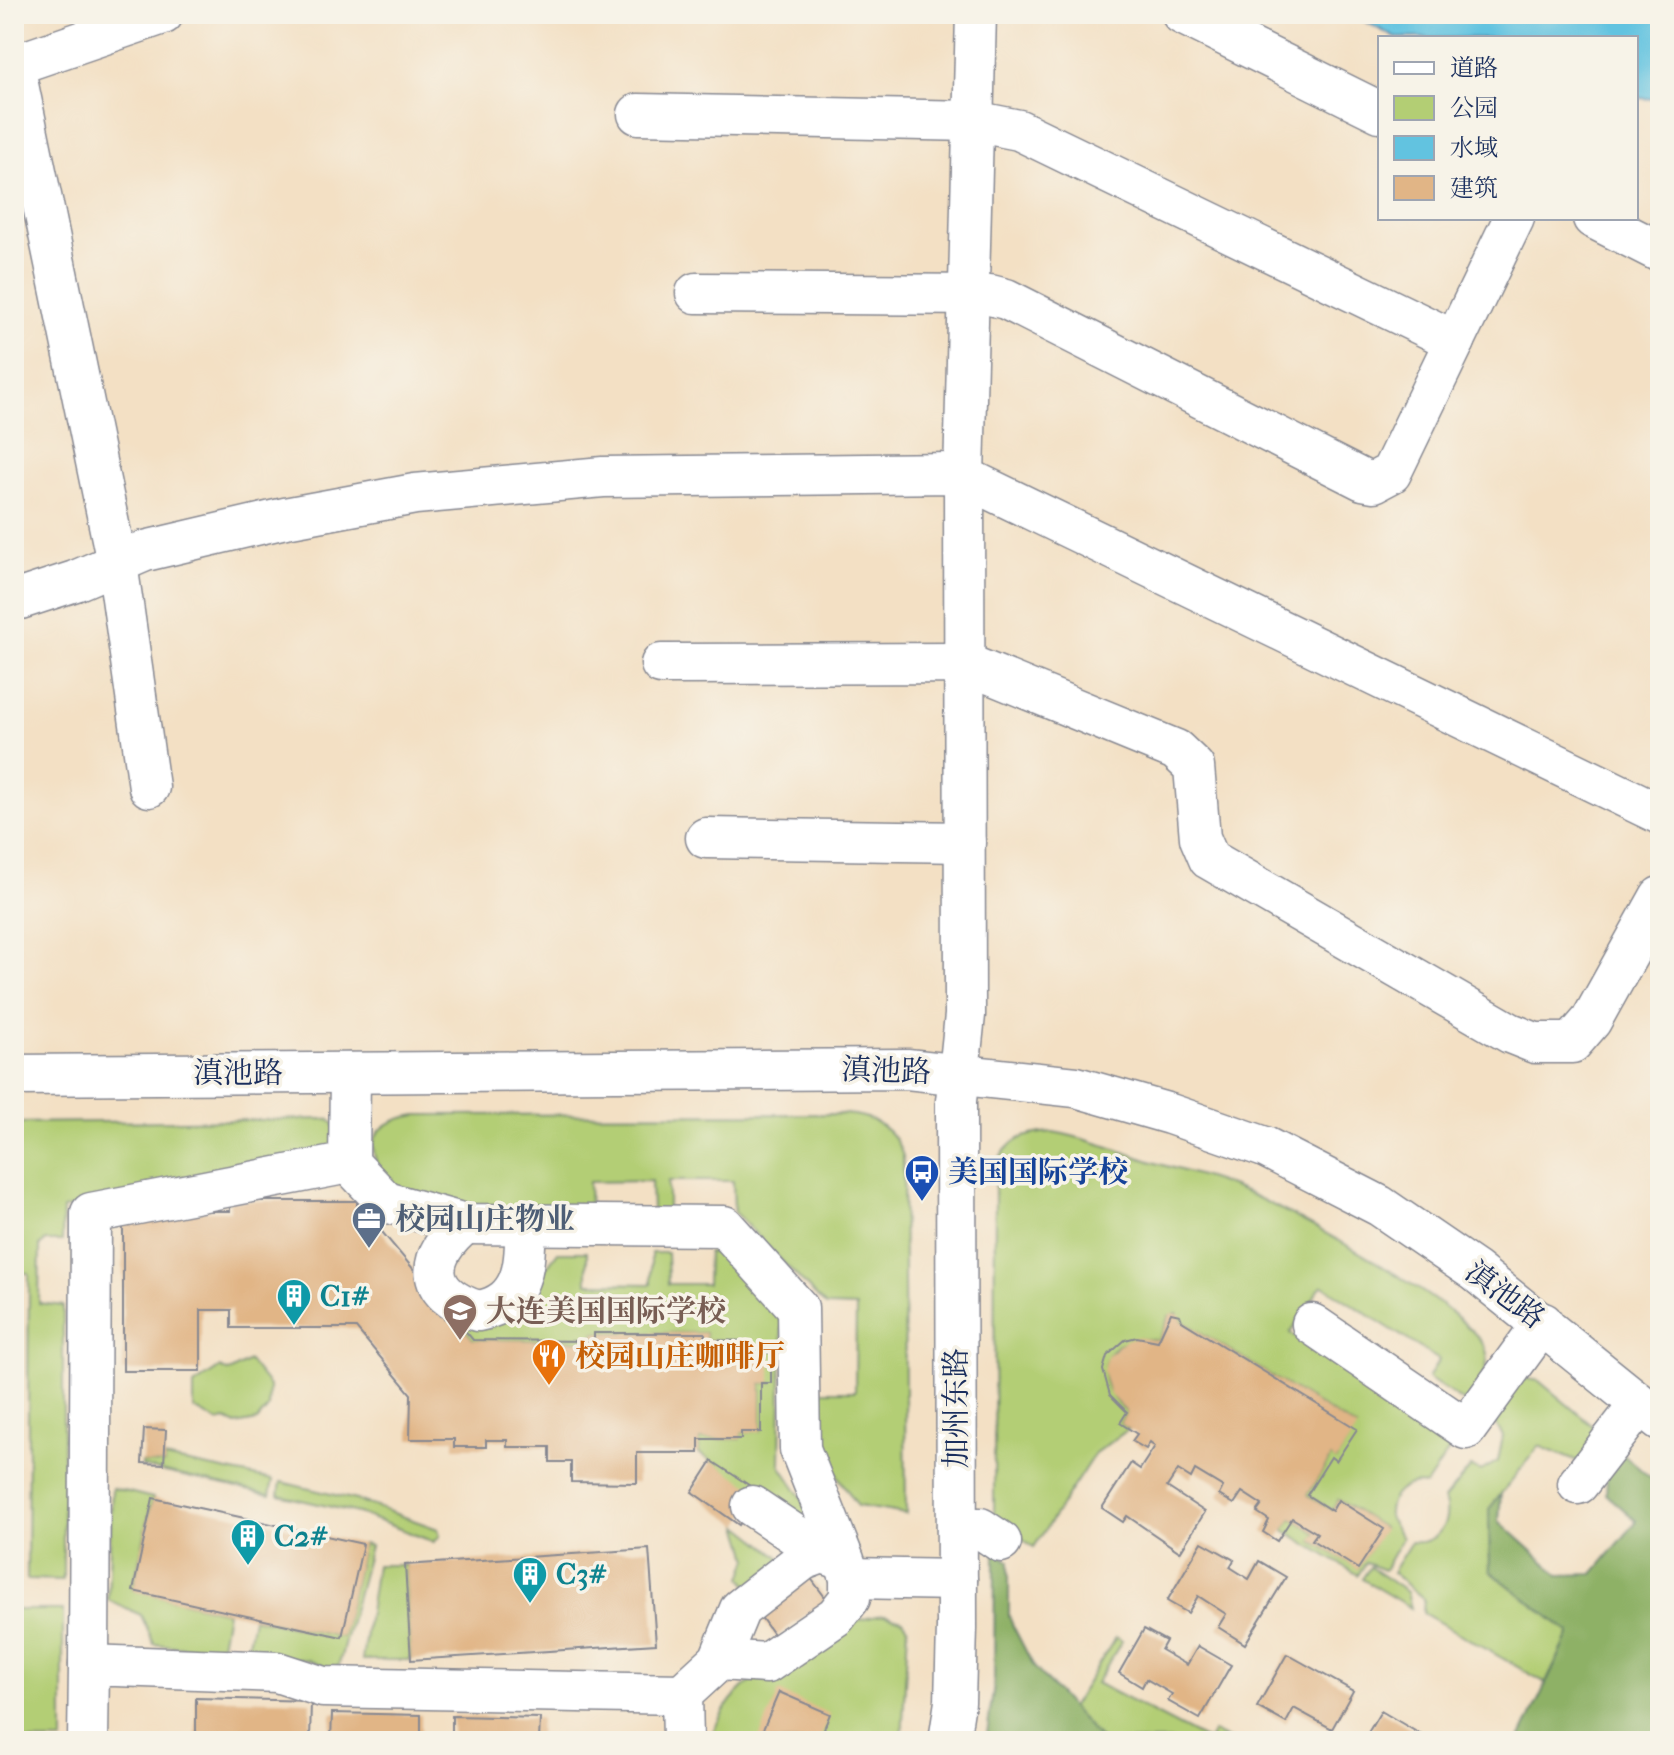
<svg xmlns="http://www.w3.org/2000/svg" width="1674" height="1755" viewBox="0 0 1674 1755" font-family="'IM FELL French Canon','Noto Serif SC',serif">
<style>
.green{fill:#b3ce74;stroke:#677e69;stroke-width:2}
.forest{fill:#8eb166;stroke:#547062;stroke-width:2}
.water{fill:#62c3e0;stroke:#3e799f;stroke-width:2}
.building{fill:#e1b586}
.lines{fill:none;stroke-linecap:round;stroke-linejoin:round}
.minor-casing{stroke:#878891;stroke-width:43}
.minor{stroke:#fff;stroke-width:40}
.labels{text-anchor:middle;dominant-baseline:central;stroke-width:7;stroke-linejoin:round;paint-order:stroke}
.street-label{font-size:30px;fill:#1b2f5e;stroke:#f7f3e8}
.transit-label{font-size:30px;font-weight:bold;fill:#164399;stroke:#f7f3e8;text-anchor:start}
.service-label{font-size:30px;font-weight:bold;fill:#4e5e75;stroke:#f7f3e8;text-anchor:start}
.culture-label{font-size:30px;font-weight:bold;fill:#0d838f;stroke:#f7f3e8;text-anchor:start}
.education-label{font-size:30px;font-weight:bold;fill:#785e54;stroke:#f7f3e8;text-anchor:start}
.food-label{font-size:30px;font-weight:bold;fill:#c56008;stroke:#f7f3e8;text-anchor:start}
</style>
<rect width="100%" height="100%" fill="#f7f3e8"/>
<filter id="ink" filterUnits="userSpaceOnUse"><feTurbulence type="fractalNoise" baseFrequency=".0125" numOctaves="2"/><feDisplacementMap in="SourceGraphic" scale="16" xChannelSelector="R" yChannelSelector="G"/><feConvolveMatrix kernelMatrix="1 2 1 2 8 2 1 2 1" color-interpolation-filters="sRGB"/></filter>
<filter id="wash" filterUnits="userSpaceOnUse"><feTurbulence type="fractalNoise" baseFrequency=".006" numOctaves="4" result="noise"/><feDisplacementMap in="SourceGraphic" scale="32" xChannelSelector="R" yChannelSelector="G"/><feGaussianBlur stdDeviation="1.8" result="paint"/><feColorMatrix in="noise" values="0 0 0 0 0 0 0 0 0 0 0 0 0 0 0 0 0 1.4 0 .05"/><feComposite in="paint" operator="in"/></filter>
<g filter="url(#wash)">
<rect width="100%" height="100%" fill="#f3e0c4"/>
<g class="green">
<path d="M844 1114C872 1115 894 1128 903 1156L906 1514 858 1506 823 1454 821 1391H855L856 1307 826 1306 734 1212 733 1181H668V1211H652L651 1181 589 1182 590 1212H487L389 1186C362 1147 370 1122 417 1115Z"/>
<path d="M329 1119 334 1124 337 1138 322 1160 63 1209 62 1241H46L40 1245 39 1303 63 1306V1580L27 1579 29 1273H14V1123Z"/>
<path d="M1053 1132C1087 1138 1120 1151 1153 1162 1182 1171 1212 1178 1240 1190 1282 1207 1482 1313 1487 1354 1489 1374 1477 1389 1467 1404L1428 1378 1439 1360 1322 1285 1290 1333 1454 1443 1426 1485C1403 1481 1387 1496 1389 1519L1402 1538 1384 1570 1366 1563 1358 1575 1284 1530 1292 1518 1317 1533 1313 1541 1358 1568 1383 1528 1338 1500 1332 1511 1307 1495 1331 1457 1336 1460 1356 1428 1182 1321 1177 1313 1169 1316 1158 1341C1104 1327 1086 1380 1127 1412L1120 1423 1129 1429 1095 1453 1034 1547 994 1519 995 1167C1008 1139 1023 1134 1053 1132Z"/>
<path d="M558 1252H587V1283L651 1284V1253H667L668 1284H707L708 1252 717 1253 782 1321 780 1465 806 1504V1515L800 1523 699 1453V1439H740L741 1432 761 1431V1383H771L746 1353V1341L705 1340V1333H594V1341L473 1340 461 1326 518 1305Z"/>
<path d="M249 1361 269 1386 268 1408 257 1421 236 1425 226 1420 218 1422 194 1409V1385L219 1368 229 1372Z"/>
<path d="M1523 1378 1539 1381 1594 1427 1600 1436 1580 1463 1539 1446 1489 1509 1490 1571 1570 1633 1546 1683 1423 1613 1424 1599 1392 1572 1411 1542C1438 1545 1452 1522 1444 1499L1471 1467 1481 1471 1498 1461 1503 1436 1490 1415Z"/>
<path d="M164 1458 273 1480 270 1495 142 1467V1463L164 1464Z"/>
<path d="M281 1482 360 1501 438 1529 440 1536 434 1542 358 1513 279 1495Z"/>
<path d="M112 1488 153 1498 133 1590 227 1612 220 1651 154 1644 141 1615 108 1600Z"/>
<path d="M739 1525 782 1559 751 1589 742 1578 749 1558Z"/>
<path d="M363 1544 370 1546 337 1672 308 1660 246 1654 253 1618 342 1637Z"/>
<path d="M376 1565H405L411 1660H362Z"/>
<path d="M1370 1567 1407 1592 1411 1608 1362 1579Z"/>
<path d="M63 1610V1741H14V1610Z"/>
<path d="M885 1615 903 1620 908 1627 902 1741H708C716 1727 723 1709 733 1698 764 1664 840 1619 885 1615Z"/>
<path d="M1116 1637 1122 1641 1096 1683 1208 1741 1213 1732 1232 1741H1102L1071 1708Z"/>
</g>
<g class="forest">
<path d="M1619 1451 1660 1486V1741H1519L1570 1633 1490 1571 1489 1509 1501 1494 1499 1521 1559 1575 1593 1574 1637 1521 1606 1494 1608 1463Z"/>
<path d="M995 1551 1009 1561V1616L1013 1626 1034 1667 1102 1741H986L994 1685Z"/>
</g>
<path class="water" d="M1351 14H1660V99L1636 98V38H1396Z"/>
<g id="blocks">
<g class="building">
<path d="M230 1201H357V1214H367L473 1340 594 1341V1333H705V1340L746 1341V1353H771V1383H761V1432H741V1439H699V1453H637V1483L571 1482V1462H550V1447H507V1440H486V1447H454V1439H410L411 1394 356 1328H231V1310H201V1371H123V1211H230Z"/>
<path d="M1171 1313 1180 1315 1182 1321 1357 1429 1336 1461 1331 1457 1307 1495 1332 1511 1338 1500 1384 1529 1358 1569 1312 1540 1317 1533 1292 1518 1277 1541 1263 1532 1269 1520 1257 1512 1262 1505 1242 1492 1234 1504 1219 1495 1223 1487 1195 1470 1191 1478 1178 1470 1167 1487 1205 1512 1180 1552 1127 1516 1123 1522 1102 1508 1131 1463 1140 1469 1155 1446 1150 1442 1146 1449 1132 1441 1137 1434 1120 1423 1127 1412 1110 1395 1103 1370 1107 1356 1125 1340 1137 1337 1158 1341Z"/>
<path d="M144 1429 166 1430 164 1464 142 1463Z"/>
<path d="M712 1461 761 1493 739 1525 692 1492Z"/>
<path d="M153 1498 363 1544 342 1637 133 1591Z"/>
<path d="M1202 1542 1234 1560 1230 1567 1249 1579 1259 1561 1286 1577 1245 1644 1218 1627 1226 1614 1198 1596 1188 1613 1167 1601Z"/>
<path d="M649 1549 656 1644 411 1660 405 1565Z"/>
<path d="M810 1577 827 1600 775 1637 758 1613Z"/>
<path d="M1144 1629 1166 1641 1161 1650 1187 1665 1198 1646 1231 1665 1200 1719 1168 1701 1172 1694 1146 1679 1142 1687 1119 1673Z"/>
<path d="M1287 1654 1353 1691 1332 1729 1294 1708 1286 1723 1257 1707Z"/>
<path d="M779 1692 830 1714 819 1741H758Z"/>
<path d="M196 1698 311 1701 310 1741H196Z"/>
<path d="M1381 1711 1432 1741H1363Z"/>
<path d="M332 1713 421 1715V1741H331Z"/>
<path d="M452 1716 540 1718 539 1741H452Z"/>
</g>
</g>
</g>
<g filter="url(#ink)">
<use href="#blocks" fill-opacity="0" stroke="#878891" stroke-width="2"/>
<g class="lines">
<g class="minor-casing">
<g id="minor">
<path d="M1182 14 1380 112"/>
<path d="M638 114 973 121 1019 130 1455 341"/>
<path d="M1593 218 1660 252"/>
<path d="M696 293 990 295 1006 299 1363 480 1374 482 1391 473 1514 218"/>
<path d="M14 601 75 581 145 551 285 518 415 494 603 477 956 473 1660 814"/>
<path d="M661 664 964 663 1176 750 1194 767 1200 838 1209 859 1510 1033 1535 1043H1572L1591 1021 1660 897"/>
<path d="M149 787 117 563 14 65 163 14"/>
<path d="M706 838 965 842"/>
<path d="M350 1073 349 1163 386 1202 465 1224 724 1226 798 1308 800 1449 844 1560 850 1578V1598L836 1616 767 1663 719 1660"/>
<path d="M14 1075 907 1069 1076 1087 1170 1114 1265 1147 1380 1206 1475 1271 1660 1420"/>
<path d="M465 1224C425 1256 422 1294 478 1311 524 1303 526 1264 525 1225"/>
<path d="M1312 1324 1466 1429 1543 1323"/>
<path d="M1578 1484 1640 1404"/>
<path d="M752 1506 822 1553 841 1559"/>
<path d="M957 1528H980L1001 1542"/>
<path d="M850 1578 957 1580"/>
<path d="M89 1665 91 1213 349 1163"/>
<path d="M88 1741 89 1665 277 1672 323 1687 682 1694"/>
<path d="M683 1741 682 1694 719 1660 740 1609 803 1560 822 1553"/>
<path d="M949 1741 955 1702 957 1627 956 1101 965 1015 964 476 976 14"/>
</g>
</g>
<use href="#minor" class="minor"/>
</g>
</g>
<defs>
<g id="bus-pin" transform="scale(1.8)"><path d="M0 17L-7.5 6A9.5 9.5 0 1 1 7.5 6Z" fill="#1a4fb4" stroke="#f7f3e8"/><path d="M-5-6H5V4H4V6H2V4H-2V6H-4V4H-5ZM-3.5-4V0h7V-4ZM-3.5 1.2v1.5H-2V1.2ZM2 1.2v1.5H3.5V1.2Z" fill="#fff"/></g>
<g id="office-pin" transform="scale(1.8)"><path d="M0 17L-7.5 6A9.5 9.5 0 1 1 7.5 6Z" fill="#5c6f8a" stroke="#f7f3e8"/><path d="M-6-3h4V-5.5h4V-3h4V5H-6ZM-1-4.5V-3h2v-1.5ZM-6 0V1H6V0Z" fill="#fff"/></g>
<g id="building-pin" transform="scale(1.8)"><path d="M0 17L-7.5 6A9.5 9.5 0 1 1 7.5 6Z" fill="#0f9aa8" stroke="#f7f3e8"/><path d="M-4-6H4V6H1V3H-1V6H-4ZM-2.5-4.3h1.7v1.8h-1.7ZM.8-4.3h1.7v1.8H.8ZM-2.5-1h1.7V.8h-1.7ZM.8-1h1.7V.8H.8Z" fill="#fff"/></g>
<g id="school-pin" transform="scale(1.8)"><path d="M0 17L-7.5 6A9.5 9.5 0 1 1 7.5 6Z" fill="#8d6e63" stroke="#f7f3e8"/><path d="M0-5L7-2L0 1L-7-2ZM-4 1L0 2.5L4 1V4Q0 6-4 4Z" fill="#fff"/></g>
<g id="restaurant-pin" transform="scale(1.8)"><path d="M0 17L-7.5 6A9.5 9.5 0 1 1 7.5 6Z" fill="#e8710a" stroke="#f7f3e8"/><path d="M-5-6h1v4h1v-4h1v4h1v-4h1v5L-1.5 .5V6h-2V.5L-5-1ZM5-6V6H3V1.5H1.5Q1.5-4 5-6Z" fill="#fff"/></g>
</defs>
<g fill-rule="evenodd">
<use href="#bus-pin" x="922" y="1172"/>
<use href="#office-pin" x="369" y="1219"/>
<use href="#building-pin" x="294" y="1296"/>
<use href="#school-pin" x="460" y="1311"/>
<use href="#restaurant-pin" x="549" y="1356"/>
<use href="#building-pin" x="248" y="1536"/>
<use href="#building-pin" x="530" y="1574"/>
</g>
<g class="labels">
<g class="street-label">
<text transform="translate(886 1071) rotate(2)">滇池路</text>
<text x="238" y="1073">滇池路</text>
<text transform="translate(1505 1295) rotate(37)">滇池路</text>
<text transform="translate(956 1408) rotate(-90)">加州东路</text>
</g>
<g class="transit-label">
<text x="948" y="1172">美国国际学校</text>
</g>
<g class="service-label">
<text x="395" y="1219">校园山庄物业</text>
</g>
<g class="culture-label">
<text x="320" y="1296">C1#</text>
<text x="274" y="1536">C2#</text>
<text x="556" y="1574">C3#</text>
</g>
<g class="education-label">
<text x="486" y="1311">大连美国国际学校</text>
</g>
<g class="food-label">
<text x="575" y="1356">校园山庄咖啡厅</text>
</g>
</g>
<rect width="1674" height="1755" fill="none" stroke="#f7f3e8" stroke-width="48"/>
<rect x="1378" y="36" width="260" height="184" fill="#f7f3e8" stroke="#9fa5b1" stroke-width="2"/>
<rect x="1394" y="62" width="40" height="12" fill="#ffffff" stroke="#9fa5b1" stroke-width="2"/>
<text x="1450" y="76" font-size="24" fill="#1b2f5e">道路</text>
<rect x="1394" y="96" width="40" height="24" fill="#b3ce74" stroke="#9fa5b1" stroke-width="2"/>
<text x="1450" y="116" font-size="24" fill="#1b2f5e">公园</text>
<rect x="1394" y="136" width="40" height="24" fill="#62c3e0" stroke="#9fa5b1" stroke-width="2"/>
<text x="1450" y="156" font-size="24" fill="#1b2f5e">水域</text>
<rect x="1394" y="176" width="40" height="24" fill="#e1b586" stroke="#9fa5b1" stroke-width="2"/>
<text x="1450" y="196" font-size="24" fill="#1b2f5e">建筑</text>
</svg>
